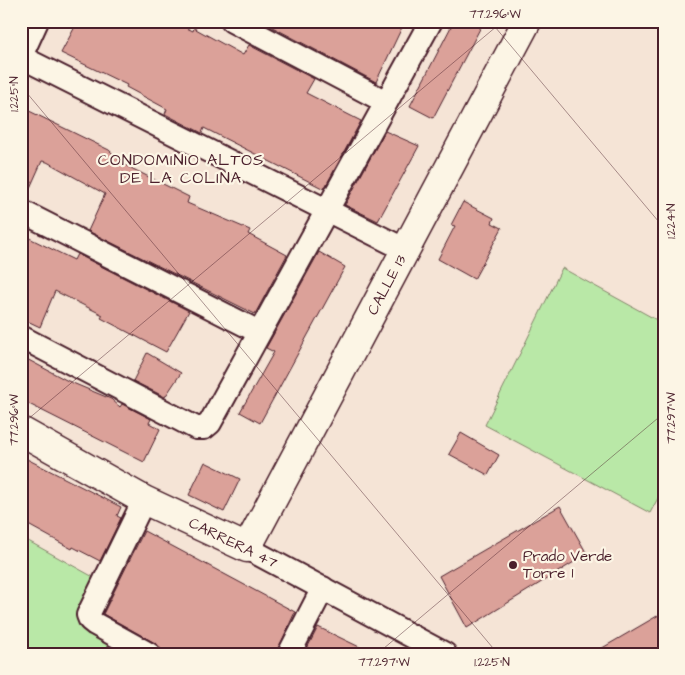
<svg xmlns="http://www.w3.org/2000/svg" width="685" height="675" viewBox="0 0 685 675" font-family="'Architects Daughter',sans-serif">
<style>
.green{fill:#b9e8a7;stroke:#828469}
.building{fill:#dba199;stroke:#4a1f2b}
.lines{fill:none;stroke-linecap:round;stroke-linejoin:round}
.street-casing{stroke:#4a1f2b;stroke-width:26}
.secondary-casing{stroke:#4a1f2b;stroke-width:31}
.street{stroke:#fcf5e5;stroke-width:22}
.secondary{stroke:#fcf5e5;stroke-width:28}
.ticks{fill:none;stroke:#4a1f2b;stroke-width:1;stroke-opacity:0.45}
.poi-dot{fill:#4a1f2b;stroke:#fcf5e5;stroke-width:2}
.labels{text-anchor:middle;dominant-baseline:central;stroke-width:4.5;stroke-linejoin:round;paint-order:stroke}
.street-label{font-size:15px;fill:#4a1f2b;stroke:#fcf5e5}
.poi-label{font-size:15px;fill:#4a1f2b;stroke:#fcf5e5;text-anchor:start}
.neighbourhood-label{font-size:16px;letter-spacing:1px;fill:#4a1f2b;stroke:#fcf5e5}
.neatline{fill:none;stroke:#4a1f2b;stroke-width:2}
.ticks-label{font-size:12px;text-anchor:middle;fill:#4a1f2b}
</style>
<rect width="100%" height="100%" fill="#f5e4d6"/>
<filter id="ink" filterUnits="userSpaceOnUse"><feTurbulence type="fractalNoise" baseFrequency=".02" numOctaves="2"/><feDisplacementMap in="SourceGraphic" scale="10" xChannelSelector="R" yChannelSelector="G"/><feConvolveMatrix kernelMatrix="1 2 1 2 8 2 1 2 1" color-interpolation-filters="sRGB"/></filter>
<g filter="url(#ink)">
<g class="green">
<path d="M562 268 664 324V487L650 513 485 425Z"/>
<path d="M21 537 97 579 81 620 138 654H21Z"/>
</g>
<g class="building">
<path d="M78 21H172L193 31 194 28 243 55 249 45 314 79 306 93 361 121 324 189 204 128 202 133 165 114 167 109 126 87 127 85 61 53Z"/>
<path d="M261 21H405L376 82Z"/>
<path d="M454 21H484L433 118 410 106Z"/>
<path d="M21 107 109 150 125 165 189 197 187 203 250 230 248 234 287 255 255 314 88 231 105 194 47 162 42 161 25 199 21 198Z"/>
<path d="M385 131 419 146 378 221 345 205Z"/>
<path d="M463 202 494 218 492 223 502 228 474 279 438 259 455 226 451 225Z"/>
<path d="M21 234 74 260 77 254 189 311 166 352 101 318 103 315 55 291 40 327 21 318Z"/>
<path d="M319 252 345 267 260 423 240 412 274 352 266 348Z"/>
<path d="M147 353 181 373 165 397 133 381Z"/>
<path d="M21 356 68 381 111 399 120 407 122 404 151 419 149 423 160 429 144 462 21 400Z"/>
<path d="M461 433 499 455 488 475 449 454Z"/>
<path d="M21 456 121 507 117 516 121 518 100 561 73 547 72 549 21 521Z"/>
<path d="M205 462 240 479 224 512 189 495Z"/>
<path d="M560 506 587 554 467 628 439 576Z"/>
<path d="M144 531 295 612 276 654H162L155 643 103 614Z"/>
<path d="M664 612V654H592Z"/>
<path d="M318 627 374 654H304Z"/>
</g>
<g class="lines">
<g class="street-casing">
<g id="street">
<path d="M232 21 386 102"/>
<path d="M21 56 37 21"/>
<path d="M21 57 406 250"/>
<path d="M21 211 259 332"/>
<path d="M21 337 196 428H204L210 423 431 21"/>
<path d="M144 500 88 615 90 620 95 624 149 654"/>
<path d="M247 548 445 654"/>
<path d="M289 654 323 588"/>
</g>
</g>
<g class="secondary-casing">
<path id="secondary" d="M21 431 144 500 247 548 527 21"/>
</g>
<use href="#street" class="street"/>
<use href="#secondary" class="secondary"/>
</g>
</g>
<path class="ticks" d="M490 21 664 228M21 86 498 654M21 425 503 21M377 654 664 413"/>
<circle class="poi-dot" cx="513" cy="565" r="5"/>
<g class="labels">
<g class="street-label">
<text transform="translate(387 285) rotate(-62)">CALLE 13</text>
<text transform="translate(233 543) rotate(26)">CARRERA 47</text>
</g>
<g class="poi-label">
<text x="523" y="556">Prado Verde<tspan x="523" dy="17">Torre 1</tspan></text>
</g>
<g class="neighbourhood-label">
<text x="181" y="160">CONDOMINIO ALTOS<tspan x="181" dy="18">DE LA COLINA</tspan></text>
</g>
</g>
<rect width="685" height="675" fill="none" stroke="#fcf5e5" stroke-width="55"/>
<rect x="28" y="28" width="630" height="620" class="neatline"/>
<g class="ticks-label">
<text x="495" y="18">77.296°W</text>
<text transform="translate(14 94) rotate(-90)" y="4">1.225°N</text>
<text transform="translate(671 221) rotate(-90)" y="4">1.224°N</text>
<text transform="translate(671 418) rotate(-90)" y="4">77.297°W</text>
<text transform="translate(14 420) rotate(-90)" y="4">77.296°W</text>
<text x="384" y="666">77.297°W</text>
<text x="492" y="666">1.225°N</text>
</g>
</svg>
